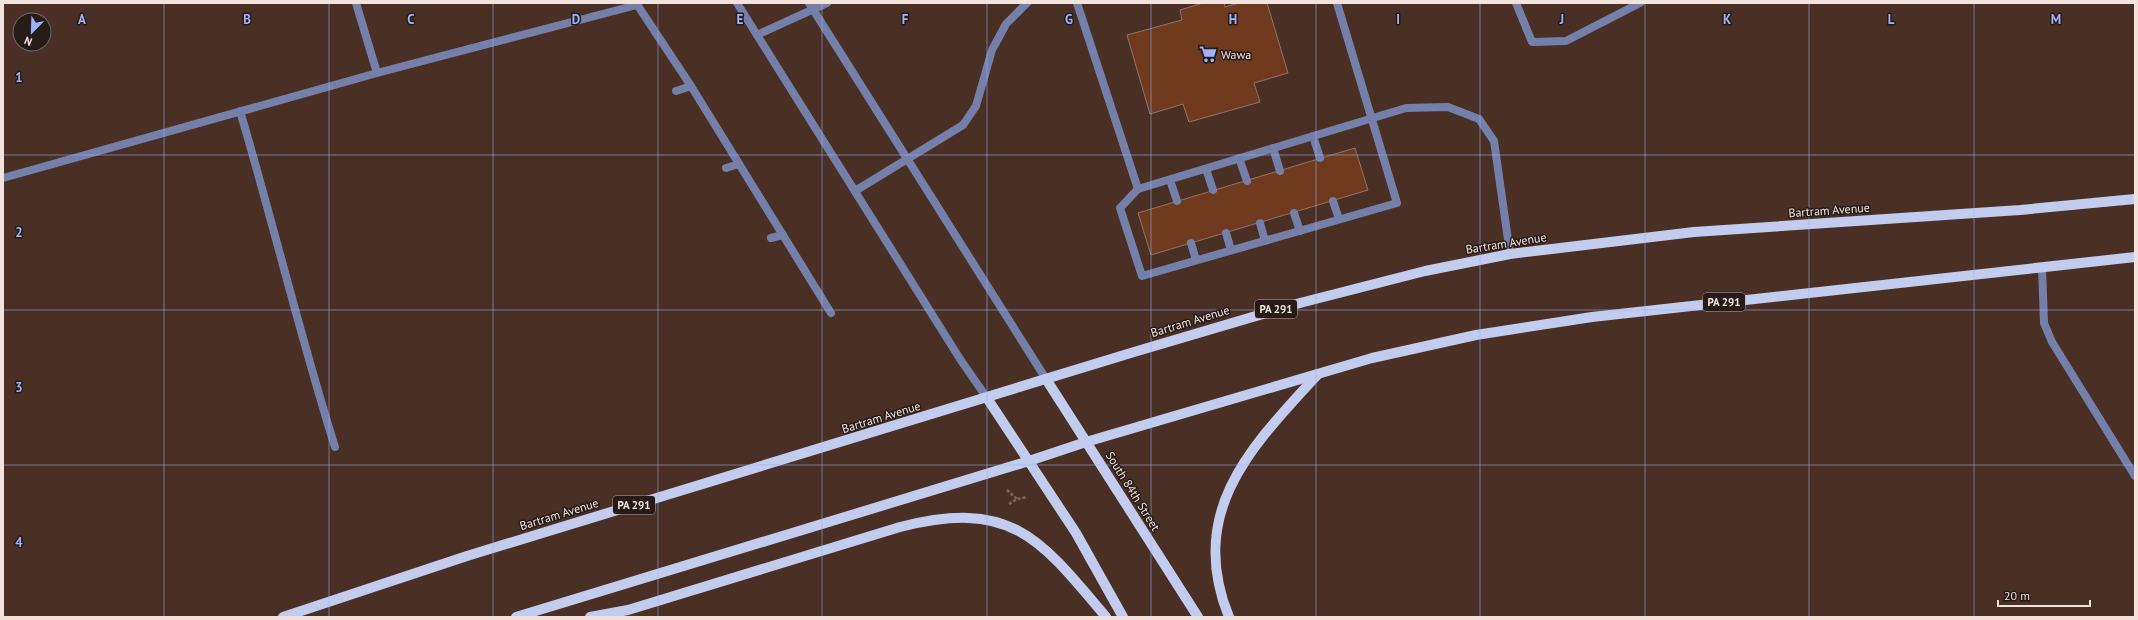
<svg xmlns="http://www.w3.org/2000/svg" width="2138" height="620" viewBox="0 0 2138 620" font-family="'PT Sans',sans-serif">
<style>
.building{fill:#703a1f;stroke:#917467}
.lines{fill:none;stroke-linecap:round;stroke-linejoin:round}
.path{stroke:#80695f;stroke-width:2.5;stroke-dasharray:3 2;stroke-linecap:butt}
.service{stroke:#7480aa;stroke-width:8}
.primary{stroke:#c2ccef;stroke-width:10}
.grid{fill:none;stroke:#9fb3fd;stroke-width:1;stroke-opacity:0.55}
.labels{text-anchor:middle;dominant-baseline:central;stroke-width:3;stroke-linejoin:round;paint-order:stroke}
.shield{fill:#261b16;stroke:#b6a7a1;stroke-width:1}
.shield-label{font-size:11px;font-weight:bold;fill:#f4e3dc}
.poi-label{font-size:12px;fill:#f4e3dc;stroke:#261b16;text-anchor:start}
.street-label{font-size:12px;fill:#f4e3dc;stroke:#261b16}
.grid-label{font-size:13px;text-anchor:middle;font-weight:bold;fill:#9fb3fd;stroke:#261b16;stroke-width:3;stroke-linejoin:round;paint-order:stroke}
</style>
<rect width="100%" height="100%" fill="#492f24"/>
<g class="building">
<path d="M1203 3H1224L1225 7 1239 3H1267L1288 73 1254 83 1260 102 1189 122 1183 104 1150 114 1127 35 1182 20 1180 10Z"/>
<path d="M1355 148 1368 190 1151 255 1138 213Z"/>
</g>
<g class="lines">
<g class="path">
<path d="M1007 490 1017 499"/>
<path d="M1009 504 1017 499 1027 497"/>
</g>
<g class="service">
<path d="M356 3 377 73"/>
<path d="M636 3 691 86 831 313"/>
<path d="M737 3 960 359 987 398"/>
<path d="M809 3 1046 379"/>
<path d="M1077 3 1138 189"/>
<path d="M1337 3 1397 203 1142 276 1120 208 1138 189 1406 108 1448 107 1479 119 1494 141 1510 254"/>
<path d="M1516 3 1532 42 1566 41 1640 3"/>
<path d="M757 35 827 3"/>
<path d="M676 91 691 86"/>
<path d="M240 111C273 222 300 336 335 447"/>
<path d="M1313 136 1320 158"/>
<path d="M1273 148 1280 171"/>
<path d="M1239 158 1247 181"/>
<path d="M726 168 739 164"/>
<path d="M1206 169 1213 190"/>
<path d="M3 178 377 73 637 5"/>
<path d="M1170 180 1177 201"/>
<path d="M855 191 963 125 976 106 992 50 1006 24 1027 3"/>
<path d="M1333 201 1339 219"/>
<path d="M1294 213 1300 231"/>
<path d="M1260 223 1265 241"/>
<path d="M1226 233 1231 250"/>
<path d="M771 238 783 235"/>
<path d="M1191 243 1196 260"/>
<path d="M2042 267 2044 323 2052 342 2135 476"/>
</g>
<g class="primary">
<path d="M1046 379 1198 617"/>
<path d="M987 398 1076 533 1123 617"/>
<path d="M283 617 467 556 1134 352 1300 303 1425 271 1510 254 1694 232 2020 210 2135 199"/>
<path d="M516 617 1029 461 1086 442 1372 358 1476 335 1592 317 2135 257"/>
<path d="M590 617 628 610 900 527C1011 499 1039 537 1106 617"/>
<path d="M1229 617C1186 511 1252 446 1318 374"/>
</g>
</g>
<path class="grid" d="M164 3V617M329 3V617M493 3V617M658 3V617M822 3V617M987 3V617M1151 3V617M1316 3V617M1480 3V617M1645 3V617M1809 3V617M1974 3V617M3 155H2135M3 310H2135M3 465H2135"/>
<defs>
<g id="supermarket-bare" transform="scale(1.38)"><path d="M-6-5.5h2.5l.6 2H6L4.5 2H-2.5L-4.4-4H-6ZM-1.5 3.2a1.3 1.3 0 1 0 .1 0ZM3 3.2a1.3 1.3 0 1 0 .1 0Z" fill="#9fb3fd" stroke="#261b16" stroke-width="2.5" paint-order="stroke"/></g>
</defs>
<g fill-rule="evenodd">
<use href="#supermarket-bare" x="1208" y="54"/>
</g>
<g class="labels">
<g class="shield">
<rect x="1703" y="293" width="42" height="18" rx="3"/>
<rect x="1255" y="300" width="42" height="18" rx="3"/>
<rect x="613" y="496" width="42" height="18" rx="3"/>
</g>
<g class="shield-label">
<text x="1724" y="302">PA 291</text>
<text x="1276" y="309">PA 291</text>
<text x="634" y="505">PA 291</text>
</g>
<g class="poi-label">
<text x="1221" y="54">Wawa</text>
</g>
<g class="street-label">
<text transform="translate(1829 210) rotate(-4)">Bartram Avenue</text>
<text transform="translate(1506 243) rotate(-9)">Bartram Avenue</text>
<text transform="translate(1190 321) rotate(-17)">Bartram Avenue</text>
<text transform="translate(881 417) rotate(-17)">Bartram Avenue</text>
<text transform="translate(1133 491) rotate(58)">South 84th Street</text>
<text transform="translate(559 514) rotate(-17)">Bartram Avenue</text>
</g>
</g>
<g class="grid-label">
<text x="82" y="24">A</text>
<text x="247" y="24">B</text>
<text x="411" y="24">C</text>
<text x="576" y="24">D</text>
<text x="740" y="24">E</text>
<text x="905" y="24">F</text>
<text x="1069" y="24">G</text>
<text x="1233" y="24">H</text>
<text x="1398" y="24">I</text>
<text x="1562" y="24">J</text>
<text x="1727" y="24">K</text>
<text x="1891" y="24">L</text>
<text x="2056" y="24">M</text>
<text x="19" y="82">1</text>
<text x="19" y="237">2</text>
<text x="19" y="392">3</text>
<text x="19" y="547">4</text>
</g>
<rect width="2138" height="620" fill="none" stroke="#f4e3dc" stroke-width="8"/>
<g transform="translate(32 32) rotate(203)"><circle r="19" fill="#261b16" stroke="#786b65"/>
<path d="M0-3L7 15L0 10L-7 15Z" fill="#9fb3fd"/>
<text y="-6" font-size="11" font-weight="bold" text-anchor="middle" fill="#f4e3dc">N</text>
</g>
<path d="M1998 600v6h92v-6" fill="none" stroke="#f4e3dc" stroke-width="2"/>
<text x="2004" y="600" font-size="12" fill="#f4e3dc" stroke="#261b16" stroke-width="3" paint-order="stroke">20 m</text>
</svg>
